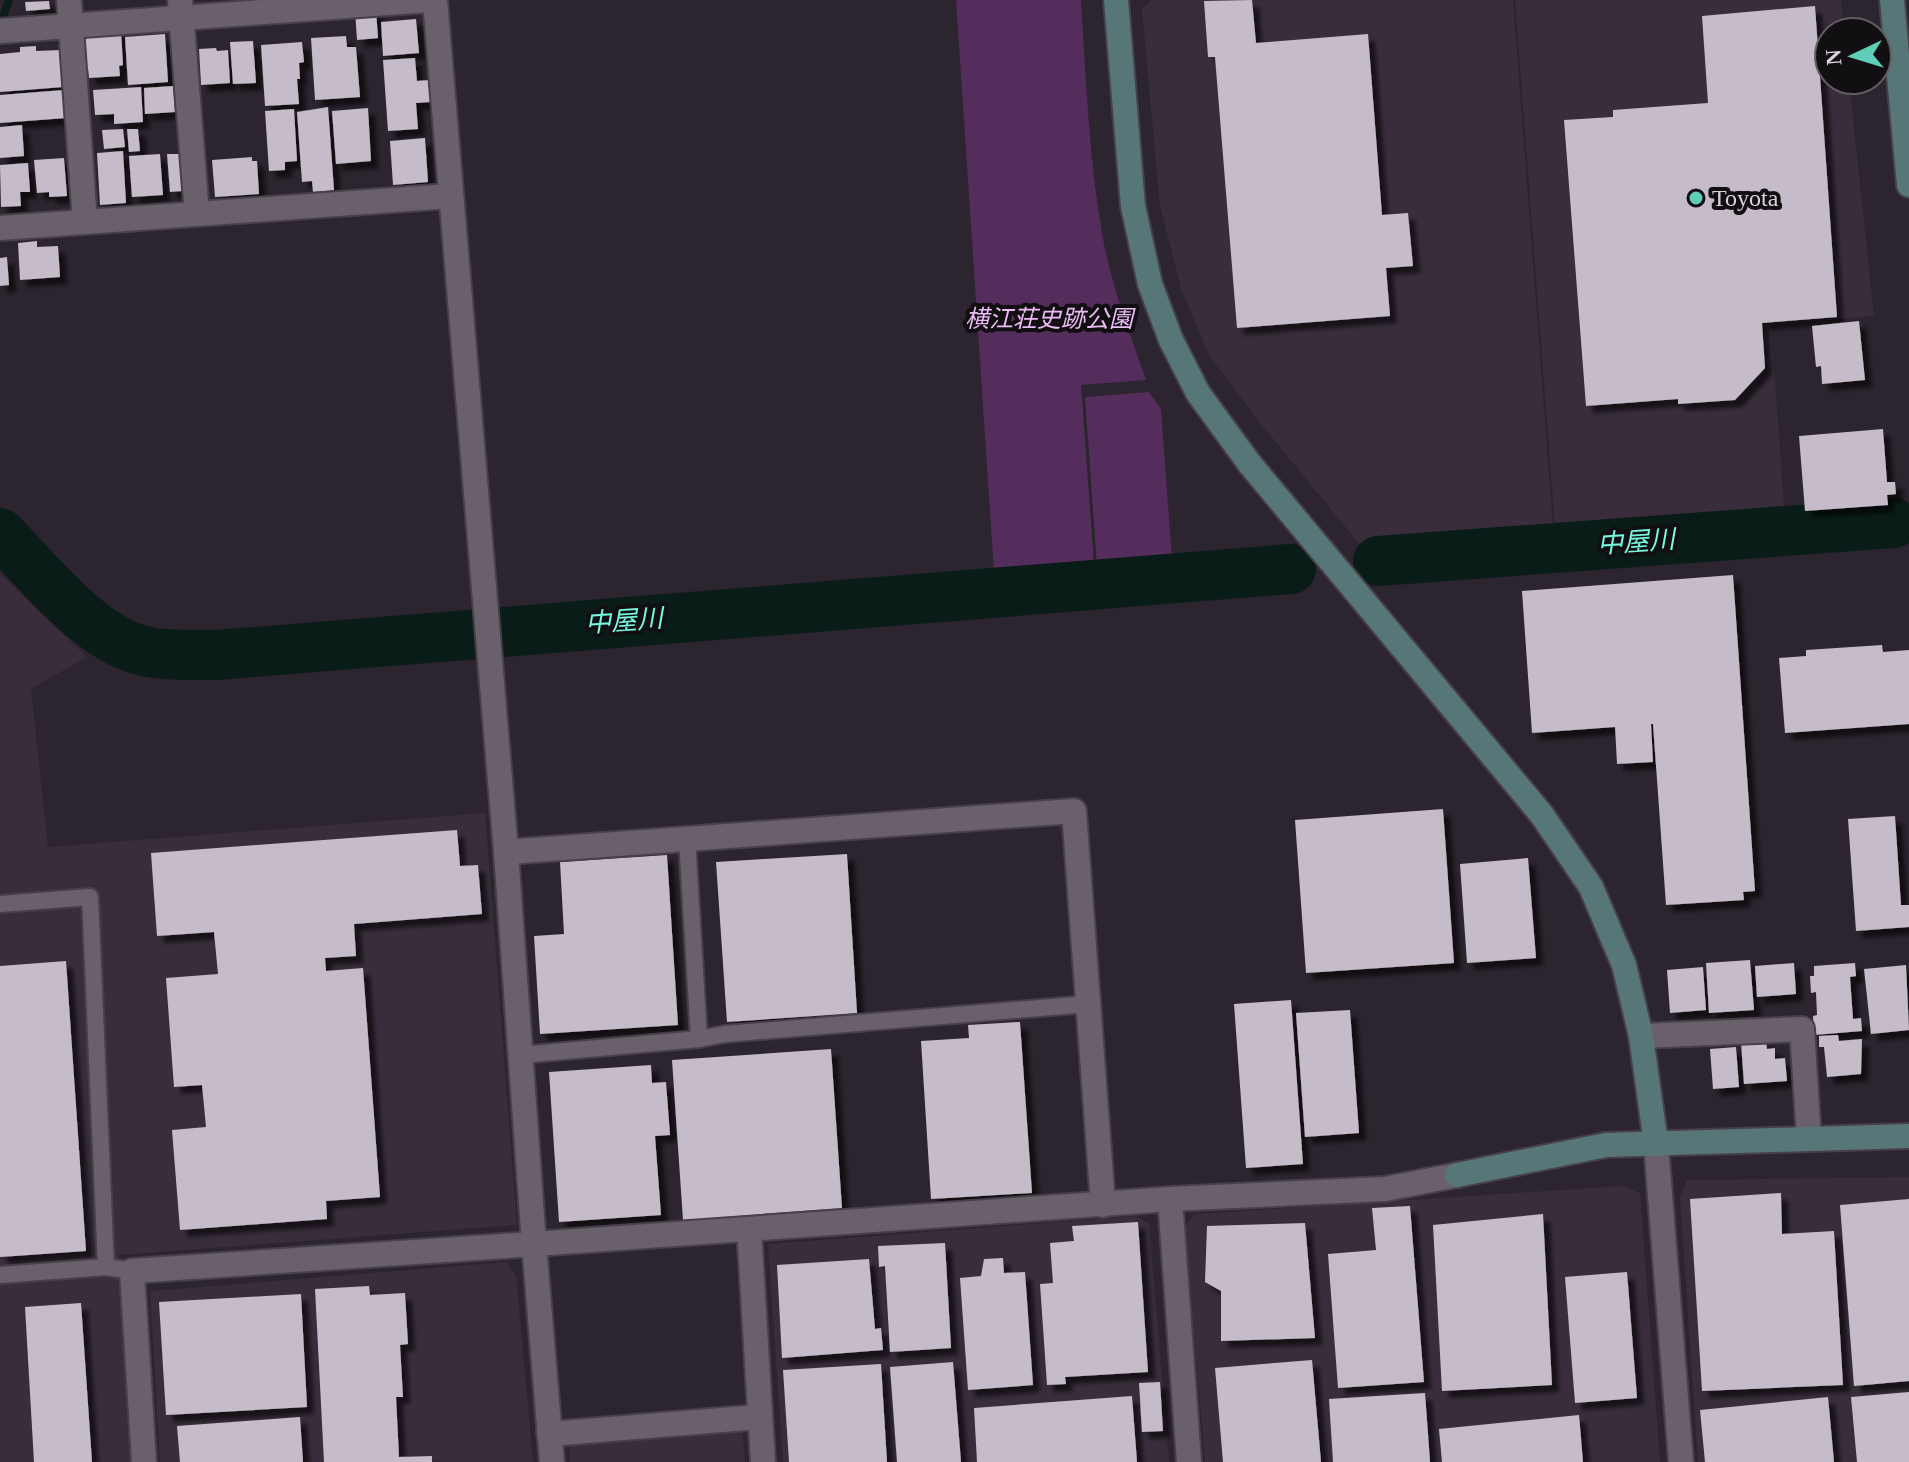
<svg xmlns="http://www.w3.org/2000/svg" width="1909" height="1462" viewBox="0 0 1909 1462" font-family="'Times New Roman','Noto Sans JP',serif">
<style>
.built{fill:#392d3b}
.green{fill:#552d5c}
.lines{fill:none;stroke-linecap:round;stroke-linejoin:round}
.stream{stroke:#0a1c18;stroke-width:8}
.river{stroke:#0a1c18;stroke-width:50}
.building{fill:#c6bbc8;filter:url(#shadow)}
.lane-casing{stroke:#474049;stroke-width:20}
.street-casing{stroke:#474049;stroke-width:28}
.secondary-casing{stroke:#474049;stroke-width:28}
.lane{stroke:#6a606b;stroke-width:16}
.street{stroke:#6a606b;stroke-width:24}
.secondary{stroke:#567678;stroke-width:24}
.poi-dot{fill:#5eceb8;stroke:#120f13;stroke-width:3}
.labels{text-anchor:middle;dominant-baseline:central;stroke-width:8;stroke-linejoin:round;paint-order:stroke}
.poi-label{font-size:24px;fill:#d8d3d9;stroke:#120f13;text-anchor:start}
.park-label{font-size:24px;font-style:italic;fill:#ebbbf4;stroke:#120f13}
.water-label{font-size:26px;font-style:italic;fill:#77fae0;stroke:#120f13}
</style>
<defs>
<filter id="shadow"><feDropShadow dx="7" dy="7" stdDeviation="2" flood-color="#0009"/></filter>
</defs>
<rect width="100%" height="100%" fill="#2c242e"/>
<g class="built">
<path d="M1151 0H1513L1554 540 1366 552 1256 418 1210 357 1181 289 1160 206 1142 9Z"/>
<path d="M1515 0H1841L1844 32H1829V80H1849L1874 316 1771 325 1785 519 1556 540Z"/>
<path d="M0 574 87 657 31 689 48 847 485 813 517 1225 119 1255 134 1462H0Z"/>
<path d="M1909 1177V1462H1698L1680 1198 1687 1180Z"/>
<path d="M1622 1186 1640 1193 1660 1462H1205L1185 1226 1194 1214Z"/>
<path d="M1136 1216 1149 1224 1169 1462H783L768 1244Z"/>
<path d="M507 1262 516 1276 533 1462H160L150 1291Z"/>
<path d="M742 1425 745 1462H570L569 1438Z"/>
</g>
<g class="green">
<path d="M956 0H1081C1086 80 1089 160 1103 239 1112 287 1130 334 1146 380L1081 385 1094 565 994 572Z"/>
<path d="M1149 392 1161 409 1172 559 1097 565 1085 397Z"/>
</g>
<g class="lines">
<path class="stream" d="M4 14 9 0"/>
<g class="river">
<path d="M0 533C39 572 93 643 149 652 171 656 194 655 217 655L1291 569"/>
<path d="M1378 561 1894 523"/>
</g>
</g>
<g class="building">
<path d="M1252 0 1256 43 1368 34 1382 215 1408 213 1413 266 1386 268 1390 316 1237 328 1215 57H1208L1204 1Z"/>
<path d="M49 1 50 9 26 11 25 2Z"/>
<path d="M1815 6 1837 317 1762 323 1765 368 1735 400 1678 404V399L1586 406 1564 120 1613 117V110L1708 103 1702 16Z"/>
<path d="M376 10 378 38 357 40 355 11Z"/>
<path d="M416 19 419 53 383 56 381 22Z"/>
<path d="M121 30 123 65 119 66 120 76 89 78 88 69H85L86 36Z"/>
<path d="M165 34 168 82 128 85 125 37Z"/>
<path d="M346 36 347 47H356L360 97 315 100 311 38Z"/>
<path d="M253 41 256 83 233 84 230 42Z"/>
<path d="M302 42 304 62 299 63 300 79H297L299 104 265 106 261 45Z"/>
<path d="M36 46V51L61 50 63 87 0 92V54L20 52V47Z"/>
<path d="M216 48 217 51 228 50 230 83 201 85 199 49Z"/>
<path d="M415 58 417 81 429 80 430 102 416 103 418 129 388 131 383 60Z"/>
<path d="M173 86 175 112 145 114 144 88Z"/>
<path d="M141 87 143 122 114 124V114L95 115 93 90Z"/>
<path d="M64 90 66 118 0 123V95Z"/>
<path d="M328 107 334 190 313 192 312 181 302 182 297 112Z"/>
<path d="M368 108 371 161 336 164 332 111Z"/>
<path d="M294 109 297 161 285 162V170L269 171 265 111Z"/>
<path d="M22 125 24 156 0 158V127Z"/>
<path d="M123 129 125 147 104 149 102 130Z"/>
<path d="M127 129H138L140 151 129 152Z"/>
<path d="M425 138 428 182 393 185 390 141Z"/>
<path d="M123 151 126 203 100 205 97 153Z"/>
<path d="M160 154 163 195 132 197 129 156Z"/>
<path d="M167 154H179L182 191 170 192Z"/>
<path d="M252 157V161H257L259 194 215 197 212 160Z"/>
<path d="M64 158 67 196 49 197V192L37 193 34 160Z"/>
<path d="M28 163 30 192H20L21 206 1 207 0 165Z"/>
<path d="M37 241V247L58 246 60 277 20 280 18 243Z"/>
<path d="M7 257 9 285 0 286V258Z"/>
<path d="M1859 321 1865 380 1822 384 1821 366 1816 367 1812 326Z"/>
<path d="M1883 429 1887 482H1895L1896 494 1887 495 1888 505 1805 511 1799 436Z"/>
<path d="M1733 575 1755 891 1743 892 1744 900 1666 905 1653 724H1651L1653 762 1617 764 1615 727 1532 733 1522 591Z"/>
<path d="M1882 645 1883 652 1909 650V724L1785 733 1779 658 1806 656V650Z"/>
<path d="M1443 809 1454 963 1306 973 1295 820Z"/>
<path d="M1895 816 1901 905H1909V927L1856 931 1848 819Z"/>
<path d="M457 830 460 866 478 865 482 914 354 924 356 956 325 958 326 971 363 968 380 1197 326 1201 327 1219 180 1230 172 1130 206 1127 202 1085 174 1087 166 978 218 974 214 932 157 936 151 853Z"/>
<path d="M847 854 857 1013 727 1022 716 862Z"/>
<path d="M667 855 678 1025 540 1034 534 936 564 934 560 862Z"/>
<path d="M1528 858 1536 958 1467 963 1460 864Z"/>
<path d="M1750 960 1754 1010 1709 1013 1706 963Z"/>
<path d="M66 961 86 1251 0 1257V966Z"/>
<path d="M1794 963 1796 994 1757 997 1755 966Z"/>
<path d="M1855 963 1856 976 1850 977 1853 1019 1861 1018 1862 1031 1814 1035 1813 1016 1817 1015 1816 992 1811 993 1810 976H1814V966Z"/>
<path d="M1906 965 1909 1030 1871 1034 1864 969Z"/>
<path d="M1703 967 1706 1010 1670 1013 1667 970Z"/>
<path d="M1291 1000 1303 1164 1246 1168 1234 1004Z"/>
<path d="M1350 1010 1359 1133 1305 1137 1296 1013Z"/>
<path d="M1020 1022 1032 1193 931 1199 921 1041 969 1038 968 1025Z"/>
<path d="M1838 1035 1839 1041 1862 1039 1861 1074 1827 1077 1824 1047H1819V1036Z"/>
<path d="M1766 1041 1767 1049 1775 1048V1059L1785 1058 1787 1081 1744 1084 1741 1043Z"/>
<path d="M1736 1047 1739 1087 1713 1089 1710 1049Z"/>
<path d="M831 1049 842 1208 683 1220 672 1060Z"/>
<path d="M651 1065 652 1083 666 1082 670 1135 655 1136 661 1215 559 1222 549 1072Z"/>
<path d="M1781 1193 1782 1234 1834 1231 1843 1385 1702 1391 1690 1199Z"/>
<path d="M1909 1199V1381L1854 1386 1840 1205Z"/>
<path d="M1410 1206 1424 1382 1338 1388 1328 1254 1376 1250 1372 1208Z"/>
<path d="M1543 1214 1552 1385 1442 1391 1433 1225Z"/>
<path d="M1138 1222 1148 1372 1065 1377 1066 1384 1047 1385 1040 1284 1053 1283 1050 1243 1074 1241 1072 1226Z"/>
<path d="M1305 1223 1315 1338 1221 1341V1291L1205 1282 1207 1226Z"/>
<path d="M945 1243 951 1348 890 1352 885 1266 879 1267 878 1246Z"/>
<path d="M1003 1258 1004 1273 1025 1272 1033 1385 968 1390 960 1278 981 1276 984 1259Z"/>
<path d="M869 1259 875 1329 881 1328 883 1350 782 1358 777 1265Z"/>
<path d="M1627 1272 1637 1398 1575 1403 1565 1277Z"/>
<path d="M369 1286 370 1295 405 1293 408 1344 400 1345 403 1397H396L399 1457 432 1456V1462H324L315 1289Z"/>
<path d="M301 1294 307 1407 166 1415 159 1302Z"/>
<path d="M81 1303 92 1462H34L25 1307Z"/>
<path d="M1312 1360 1321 1462H1223L1215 1368Z"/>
<path d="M953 1362 961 1462H897L890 1367Z"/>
<path d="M881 1364 887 1462H789L783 1370Z"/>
<path d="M1160 1382 1163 1431 1142 1432 1139 1383Z"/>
<path d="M1909 1392V1462H1857L1851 1397Z"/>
<path d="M1425 1393 1430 1462H1333L1329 1399Z"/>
<path d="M1132 1396 1137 1462H977L974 1408Z"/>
<path d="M1828 1397 1834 1462H1705L1700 1410Z"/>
<path d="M1579 1415 1583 1462H1442L1439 1429Z"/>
<path d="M300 1417 303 1462H180L177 1426Z"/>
</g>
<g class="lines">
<g class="lane-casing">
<g id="lane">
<path d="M687 839 699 1039"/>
<path d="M0 904 90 897 106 1267 132 1271"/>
<path d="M521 1055 699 1039 725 1034 1088 1004"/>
<path d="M0 1275 106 1267"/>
</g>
</g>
<g class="street-casing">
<g id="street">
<path d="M69 0 85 222 450 196"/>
<path d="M180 0 197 214"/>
<path d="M435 0 506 852 534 1244 1170 1199 1385 1189 1457 1175"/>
<path d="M0 31 429 0"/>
<path d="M0 228 85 222"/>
<path d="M506 852 1074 811 1103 1205"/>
<path d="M1641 1036 1802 1029 1809 1139"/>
<path d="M1656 1144 1681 1462"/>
<path d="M1170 1199 1189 1462"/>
<path d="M749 1229 763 1462"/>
<path d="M549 1434 759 1417"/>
<path d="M144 1462 132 1271 534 1244 552 1462"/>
</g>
</g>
<g class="secondary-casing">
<g id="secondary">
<path d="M1116 0 1133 206 1150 284 1171 340 1198 393 1249 463 1542 815 1591 887 1624 965 1641 1036 1656 1144"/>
<path d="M1892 0 1909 185"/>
<path d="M1457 1175 1606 1145 1909 1136"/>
</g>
</g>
<use href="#lane" class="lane"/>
<use href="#street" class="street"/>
<use href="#secondary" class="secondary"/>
</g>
<circle class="poi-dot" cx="1696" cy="198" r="8"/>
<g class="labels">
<g class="poi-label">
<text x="1712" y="198">Toyota</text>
</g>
<g class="park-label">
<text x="1049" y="319">横江荘史跡公園</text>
</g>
<g class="water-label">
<text transform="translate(1636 542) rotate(-4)">中屋川</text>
<text transform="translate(624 621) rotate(-4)">中屋川</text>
</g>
</g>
<g transform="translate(1853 56) rotate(266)"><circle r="38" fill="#120f13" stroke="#615d62" stroke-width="2"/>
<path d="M0-6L14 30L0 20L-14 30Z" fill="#5eceb8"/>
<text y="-12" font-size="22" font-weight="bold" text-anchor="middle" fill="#d8d3d9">N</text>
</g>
</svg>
